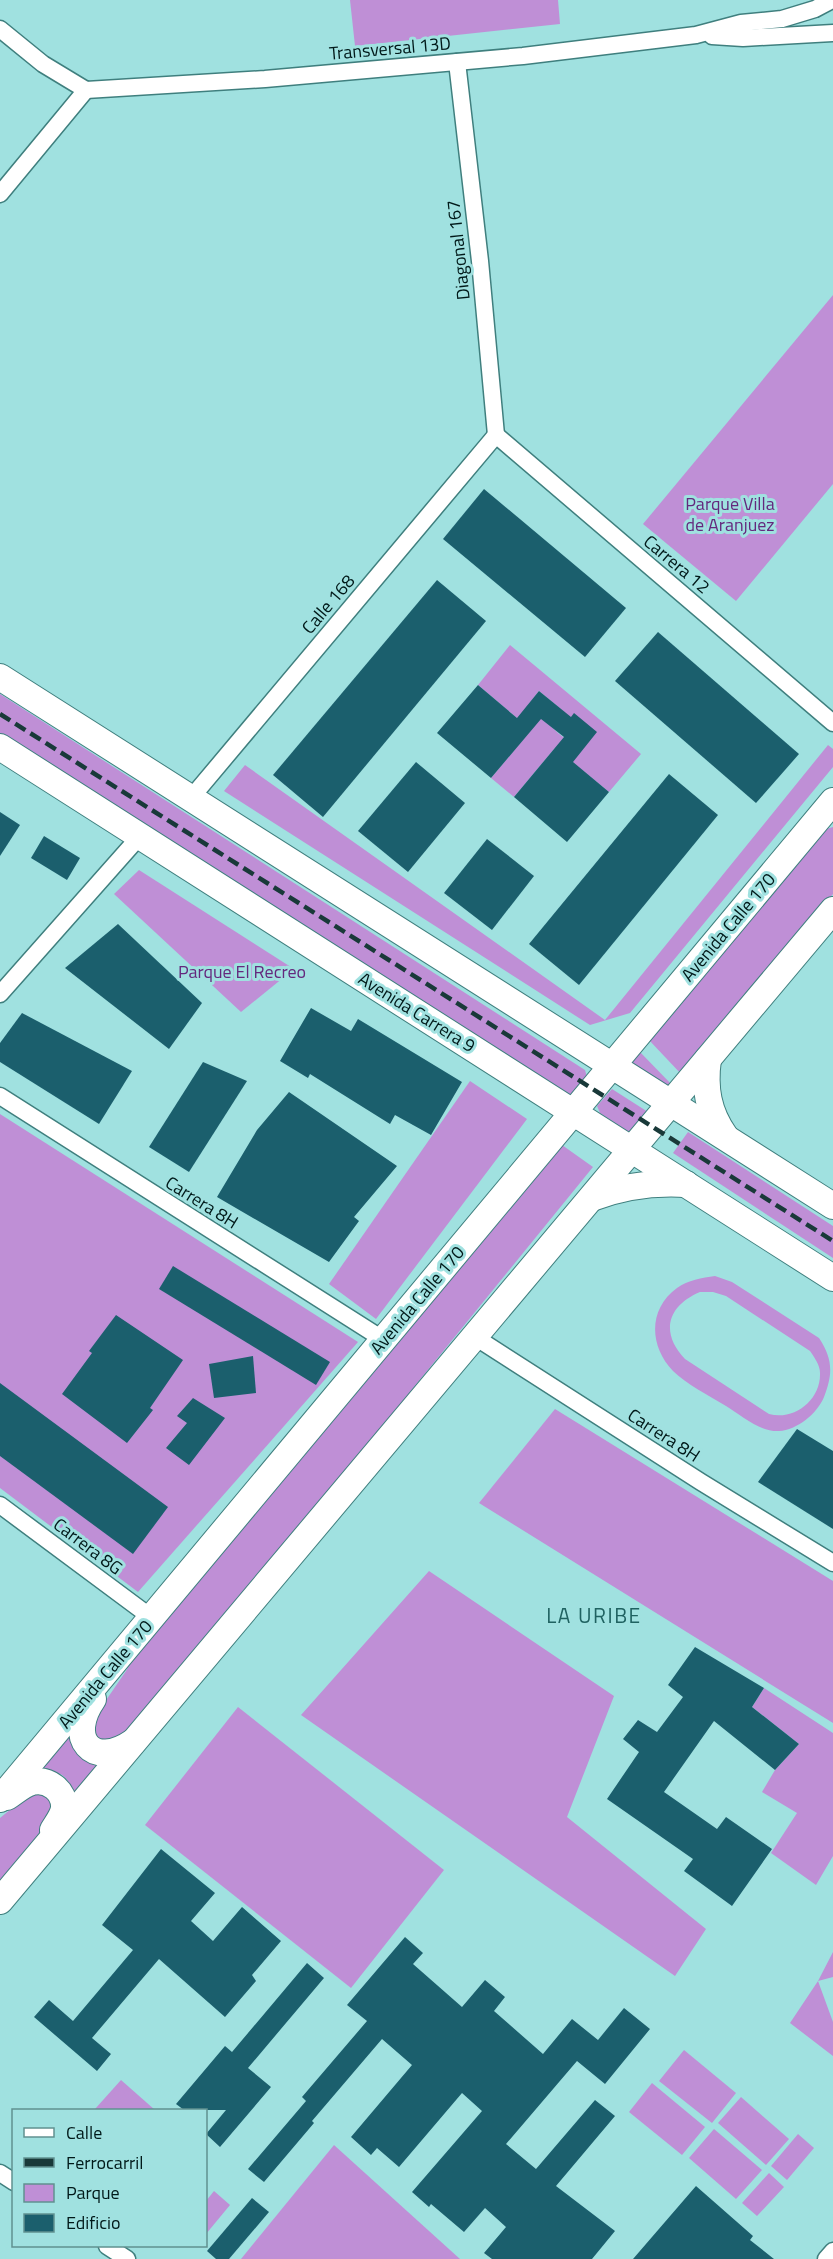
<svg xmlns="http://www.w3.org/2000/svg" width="833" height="2259" viewBox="0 0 833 2259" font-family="'Titillium Web',sans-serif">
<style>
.green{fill:#bf8fd6;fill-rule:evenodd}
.building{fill:#1b5f6d}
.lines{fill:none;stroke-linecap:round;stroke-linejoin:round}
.minor-casing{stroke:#3f7f7e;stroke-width:19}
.primary-casing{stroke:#3f7f7e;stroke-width:28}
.minor{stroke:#fff;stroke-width:16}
.primary{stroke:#fff;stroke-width:26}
.rail{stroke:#193939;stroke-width:4.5;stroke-dasharray:12 6;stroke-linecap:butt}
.labels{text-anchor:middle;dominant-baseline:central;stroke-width:6;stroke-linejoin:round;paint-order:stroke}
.street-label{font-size:18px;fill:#001919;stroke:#a0e1e0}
.park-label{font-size:18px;fill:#64287d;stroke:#a0e1e0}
.quarter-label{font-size:21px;letter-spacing:1.5px;fill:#1f6261;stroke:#a0e1e0}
</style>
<rect width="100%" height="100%" fill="#a0e1e0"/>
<g class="green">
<path d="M350 0H558L560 24 355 46Z"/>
<path d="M833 295V484L736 601 643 524Z"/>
<path d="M510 645 641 754 609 792 555 748 514 797 491 778 531 730 478 685ZM539 691 562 710 581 751 558 733 529 704Z"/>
<path d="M0 694 585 1070 587 1077 575 1094 568 1095 0 735Z"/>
<path d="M828 745 833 749V767L630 1013 590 1025 224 791 245 765 605 1020Z"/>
<path d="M833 827V894L683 1076 648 1039 823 830Z"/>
<path d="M139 870 294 969 241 1012 114 894Z"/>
<path d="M639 1051 674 1087 671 1091 632 1069 631 1061Z"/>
<path d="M470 1081 527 1119 376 1319 329 1284Z"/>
<path d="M612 1089 648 1112 633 1132 626 1131 600 1113 597 1106Z"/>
<path d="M0 1114 358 1342 138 1592 0 1488Z"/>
<path d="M688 1132 833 1226V1258L673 1153Z"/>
<path d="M562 1145 593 1167 414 1387 373 1443 129 1732 99 1745 87 1728 126 1671 140 1644Z"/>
<path d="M715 1276 732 1282 819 1338C833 1359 833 1374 824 1397 817 1414 797 1430 779 1431 759 1432 741 1415 726 1406 710 1396 686 1384 673 1371 649 1346 648 1309 677 1288 688 1280 702 1278 715 1276ZM700 1292H713L726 1296 810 1351C814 1357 820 1365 820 1373 821 1400 794 1421 769 1414L685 1359C660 1333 667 1306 700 1292Z"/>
<path d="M555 1409 833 1581V1723L479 1503Z"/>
<path d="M429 1571 614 1696 567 1817 706 1929 675 1976 301 1715Z"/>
<path d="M764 1688 833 1733V1856L816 1885 771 1853 797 1813 762 1792 775 1770 799 1744 752 1707Z"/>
<path d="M238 1707 444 1870 351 1988 145 1825Z"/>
<path d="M69 1729C72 1754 82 1760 105 1767L76 1800C66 1772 63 1771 35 1773Z"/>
<path d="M34 1790 54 1799 53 1815 18 1861 0 1890V1818Z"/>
<path d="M833 1952V1977L818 1981 833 2022V2056L790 2023 818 1981Z"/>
<path d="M684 2050 736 2093 712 2123 659 2081Z"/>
<path d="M121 2080 155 2110H97L95 2109Z"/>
<path d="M652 2083 705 2127 682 2155 629 2112Z"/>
<path d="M741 2097 789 2139 766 2165 718 2123Z"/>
<path d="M714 2129 762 2170 736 2199 689 2158Z"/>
<path d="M798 2134 814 2148 787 2180 771 2166Z"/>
<path d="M334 2145 460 2259H241Z"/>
<path d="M769 2173 784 2187 757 2216 742 2203Z"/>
<path d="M214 2191 230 2205 206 2234V2201Z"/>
</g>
<g class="building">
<path d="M484 489 626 608 585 657 443 539Z"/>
<path d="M437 580 486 621 323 817 273 775Z"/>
<path d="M658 632 799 754 756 803 615 681Z"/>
<path d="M478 685 517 718 539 691 571 717 574 713 597 732 573 762 609 792 567 842 514 797 564 737 541 719 491 778 437 733Z"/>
<path d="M416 762 465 803 408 872 358 831Z"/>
<path d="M669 774 718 815 579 985 529 944Z"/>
<path d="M0 812 20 825 0 856Z"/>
<path d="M44 836 80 858 67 880 31 858Z"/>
<path d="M487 839 534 876 492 930 444 893Z"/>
<path d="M118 924 202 1003 169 1049 65 968Z"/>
<path d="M311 1008 351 1031 358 1019 462 1082 431 1135 395 1115 390 1124 310 1074 308 1078 280 1061Z"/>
<path d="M22 1013 132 1071 99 1124 0 1062V1043Z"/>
<path d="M203 1062 247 1081 189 1172 149 1147Z"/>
<path d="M289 1092 397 1166 354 1217 359 1221 329 1262 217 1197 257 1130Z"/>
<path d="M173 1266 330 1362 316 1385 159 1289Z"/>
<path d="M116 1315 183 1360 150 1408 153 1410 127 1443 62 1394 92 1353 89 1351Z"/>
<path d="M253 1356 256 1393 214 1398 209 1364Z"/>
<path d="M0 1383 168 1507 133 1554 0 1456Z"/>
<path d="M193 1398 225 1418 189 1465 166 1448 187 1423 177 1416Z"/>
<path d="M797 1429 833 1451V1529L758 1482Z"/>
<path d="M695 1647 764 1688 752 1707 799 1744 775 1770 714 1721 664 1792 717 1829 726 1817 772 1849 732 1906 684 1871 693 1859 607 1799 639 1752 623 1739 638 1720 657 1732 683 1697 668 1685Z"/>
<path d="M161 1849 215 1893 191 1921 213 1941 242 1907 281 1941 252 1975 256 1981 225 2017 159 1959 92 2038 111 2054 97 2071 34 2017 49 2000 73 2021 133 1950 102 1925Z"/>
<path d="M405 1937 423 1953 413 1964 462 2007 485 1980 505 1997 494 2011 543 2054 572 2019 598 2040 624 2008 650 2029 605 2084 577 2061 506 2144 536 2169 595 2100 615 2116 556 2186 615 2231 592 2259H492L484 2253 506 2227 485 2208 464 2232 431 2204 429 2207 412 2192 482 2111 462 2093 399 2167 377 2148 371 2155 351 2137 412 2065 382 2039 312 2121 314 2123 264 2182 248 2169 306 2101 302 2097 367 2021 347 2005Z"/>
<path d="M307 1963 324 1978 248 2068 271 2087 220 2147 206 2134 226 2110H184L176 2104 225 2046 232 2052Z"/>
<path d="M696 2186 753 2236 750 2240 774 2259H633Z"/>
<path d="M252 2198 269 2212 229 2259H216L207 2251Z"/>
</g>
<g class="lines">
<g class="minor-casing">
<g id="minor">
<path d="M0 29 43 64 86 90"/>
<path d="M712 36 743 38 833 33"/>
<path d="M457 62 480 261 496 435"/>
<path d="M86 90 265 79 523 56 696 35 741 23 782 19 815 9 832 0"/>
<path d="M0 194 86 90"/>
<path d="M496 435 833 723"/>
<path d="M191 798 496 435"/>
<path d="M0 994 140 836"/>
<path d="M0 1096 384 1340"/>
<path d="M475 1337 701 1482 833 1563"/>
<path d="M0 1505 152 1618"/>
<path d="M0 2173 14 2182"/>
<path d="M107 2246 127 2259"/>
<path d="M826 2259 833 2251"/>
</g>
</g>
<g class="primary-casing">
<g id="primary">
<path d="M0 677 833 1206"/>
<path d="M0 747 833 1278"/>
<path d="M708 1059C704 1088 708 1112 725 1136"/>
<path d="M592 1198C623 1186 653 1182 686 1184"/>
<path d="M93 1699C66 1738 92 1770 133 1742"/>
<path d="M7 1797C15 1792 23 1784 32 1782 48 1778 65 1791 64 1808 63 1816 57 1823 53 1830"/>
<path d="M0 1799 833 801"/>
<path d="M0 1901 833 910"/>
</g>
</g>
<use href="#minor" class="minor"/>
<use href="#primary" class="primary"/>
<path class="rail" d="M0 714 833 1241"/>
</g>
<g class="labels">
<g class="street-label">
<text transform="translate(390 48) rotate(-5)">Transversal 13D</text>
<text transform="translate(458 250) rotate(-96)">Diagonal 167</text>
<text transform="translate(677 564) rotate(40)">Carrera 12</text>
<text transform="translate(328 604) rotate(-50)">Calle 168</text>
<text transform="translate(728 927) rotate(-50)">Avenida Calle 170</text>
<text transform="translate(417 1012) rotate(32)">Avenida Carrera 9</text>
<text transform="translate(202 1202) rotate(32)">Carrera 8H</text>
<text transform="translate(417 1300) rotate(-50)">Avenida Calle 170</text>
<text transform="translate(664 1435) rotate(33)">Carrera 8H</text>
<text transform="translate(88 1546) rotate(37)">Carrera 8G</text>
<text transform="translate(105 1674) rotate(-50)">Avenida Calle 170</text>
</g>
<g class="park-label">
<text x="730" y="503">Parque Villa<tspan x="730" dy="21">de Aranjuez</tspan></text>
<text x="242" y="971">Parque El Recreo</text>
</g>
<g class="quarter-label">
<text x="594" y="1615">LA URIBE</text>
</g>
</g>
<rect x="12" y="2109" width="195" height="138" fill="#a0e1e0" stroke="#609190" stroke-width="1.5"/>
<rect x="24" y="2128" width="30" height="9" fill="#ffffff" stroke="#609190" stroke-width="1.5"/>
<text x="66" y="2139" font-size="18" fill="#001919">Calle</text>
<rect x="24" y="2158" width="30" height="9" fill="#193939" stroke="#609190" stroke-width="1.5"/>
<text x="66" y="2169" font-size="18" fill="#001919">Ferrocarril</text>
<rect x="24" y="2184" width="30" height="18" fill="#bf8fd6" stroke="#609190" stroke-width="1.5"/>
<text x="66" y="2199" font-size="18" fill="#001919">Parque</text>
<rect x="24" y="2214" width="30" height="18" fill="#1b5f6d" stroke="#609190" stroke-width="1.5"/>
<text x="66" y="2229" font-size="18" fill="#001919">Edificio</text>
</svg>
